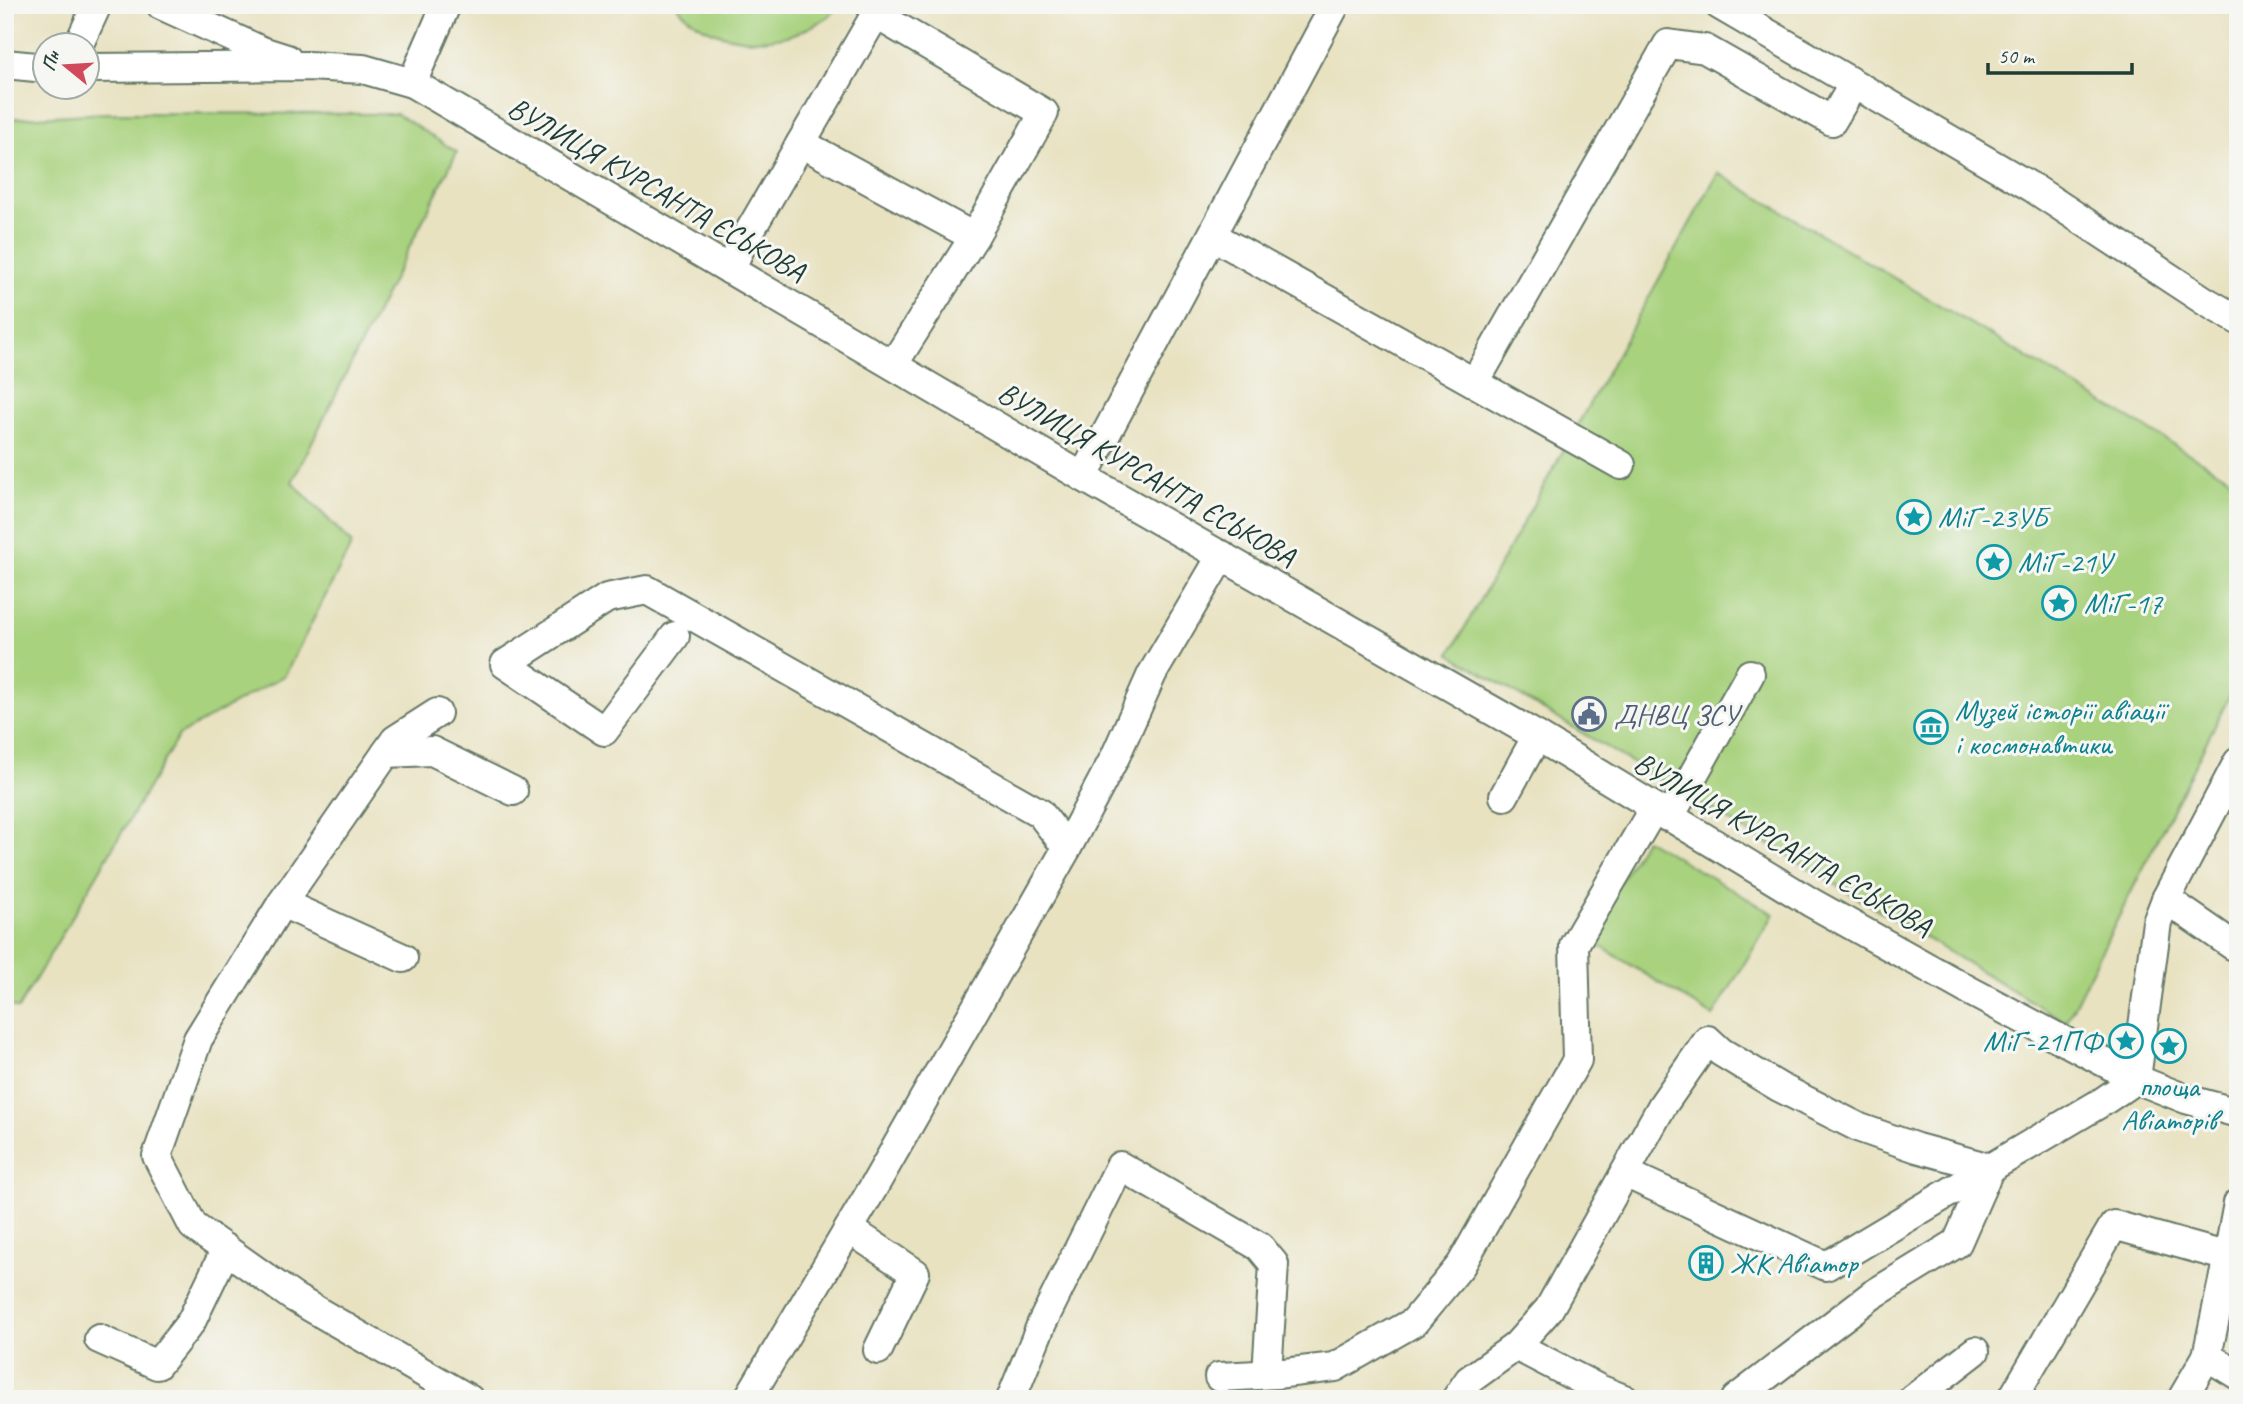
<svg xmlns="http://www.w3.org/2000/svg" width="2243" height="1404" viewBox="0 0 2243 1404" font-family="Caveat,sans-serif">
<style>
.green{fill:#a8d27e;stroke:#648859;stroke-width:2}
.lines{fill:none;stroke-linecap:round;stroke-linejoin:round}
.minor-casing{stroke:#657765;stroke-width:32}
.minor{stroke:#fff;stroke-width:28}
.labels{text-anchor:middle;dominant-baseline:central;stroke-width:6;stroke-linejoin:round;paint-order:stroke}
.street-label{font-size:30px;fill:#1f3d34;stroke:#f6f6f2}
.culture-label{font-size:30px;fill:#0d838f;stroke:#f6f6f2;text-anchor:start}
.service-label{font-size:30px;fill:#4e5e75;stroke:#f6f6f2;text-anchor:start}
</style>
<rect width="100%" height="100%" fill="#f6f6f2"/>
<filter id="ink" filterUnits="userSpaceOnUse"><feTurbulence type="fractalNoise" baseFrequency=".0143" numOctaves="2"/><feDisplacementMap in="SourceGraphic" scale="14" xChannelSelector="R" yChannelSelector="G"/><feConvolveMatrix kernelMatrix="1 2 1 2 8 2 1 2 1" color-interpolation-filters="sRGB"/></filter>
<filter id="wash" filterUnits="userSpaceOnUse"><feTurbulence type="fractalNoise" baseFrequency=".00686" numOctaves="4" result="noise"/><feDisplacementMap in="SourceGraphic" scale="28" xChannelSelector="R" yChannelSelector="G"/><feGaussianBlur stdDeviation="1.57" result="paint"/><feColorMatrix in="noise" values="0 0 0 0 0 0 0 0 0 0 0 0 0 0 0 0 0 1.4 0 .05"/><feComposite in="paint" operator="in"/></filter>
<g filter="url(#wash)">
<rect width="100%" height="100%" fill="#e8e2c1"/>
<g class="green">
<path d="M676 5H838C832 16 825 19 814 25 772 49 709 45 676 5Z"/>
<path d="M106 113 397 114 457 152 292 482 352 544 285 675 179 735 18 1009 5 1003V119Z"/>
<path d="M1718 173 2238 483V679L2066 1022 1450 654Z"/>
<path d="M1645 839 1774 914 1713 1016 1587 938Z"/>
</g>
</g>
<g filter="url(#ink)">
<g class="lines">
<g class="minor-casing">
<g id="minor">
<path d="M161 5 262 51 287 59"/>
<path d="M1719 5 2033 188 2205 301 2238 320"/>
<path d="M875 14 1044 113 974 237 893 365"/>
<path d="M78 46 97 5"/>
<path d="M5 64 46 68"/>
<path d="M88 68 308 66 363 69 412 83 1083 477 1537 736 1812 903 1968 990 2136 1079 2186 1099 2238 1113"/>
<path d="M412 83 446 5"/>
<path d="M801 143 974 237"/>
<path d="M1213 236 1621 465"/>
<path d="M730 270 741 246 881 5"/>
<path d="M1475 382 1668 44 1705 49 1832 121 1853 85"/>
<path d="M1083 477 1335 5"/>
<path d="M675 636 604 731 505 664 607 598 647 590 1040 813 1067 848 873 1188 748 1399"/>
<path d="M386 753 432 751 513 791"/>
<path d="M1504 796 1537 736"/>
<path d="M1667 817 1677 804 1750 674"/>
<path d="M1067 848 1115 757 1152 674 1222 555"/>
<path d="M2166 899 2238 949"/>
<path d="M282 903 395 740 437 713"/>
<path d="M403 958 282 903 198 1039 157 1156 193 1226 293 1297 469 1399"/>
<path d="M2136 1079 2157 922 2166 899 2238 762"/>
<path d="M1625 1173 1826 1266 1990 1168"/>
<path d="M849 1229 915 1273 878 1350"/>
<path d="M2228 1257 2207 1356 2238 1375"/>
<path d="M99 1339 157 1365 191 1322 226 1249"/>
<path d="M1516 1346 1549 1309 1662 1106 1708 1040 1721 1052 1779 1087 1860 1128 1917 1148 1990 1168 2102 1102 2136 1079"/>
<path d="M1219 1377 1276 1374 1335 1367 1414 1322 1461 1265 1577 1060 1574 945 1654 808"/>
<path d="M1011 1399 1042 1323 1120 1166 1260 1247 1274 1264 1267 1373"/>
<path d="M1456 1399 1469 1380 1516 1346 1599 1389 1624 1399"/>
<path d="M1736 1399 1872 1295 1957 1243 1990 1168"/>
<path d="M1913 1399 1975 1351"/>
<path d="M2012 1399 2114 1225 2228 1257 2238 1203"/>
<path d="M2182 1399 2207 1356"/>
</g>
</g>
<use href="#minor" class="minor"/>
</g>
</g>
<defs>
<g id="sight-ring" transform="scale(1.75)"><circle r="9.5" fill="#f6f6f2" stroke="#0f9aa8" stroke-width="1.5"/><path d="M0-6L1.8-2.2L6-1.7L2.9 1.2L3.7 5.4L0 3.3L-3.7 5.4L-2.9 1.2L-6-1.7L-1.8-2.2Z" fill="#0f9aa8"/></g>
<g id="civic-ring" transform="scale(1.75)"><circle r="9.5" fill="#f6f6f2" stroke="#5c6f8a" stroke-width="1.5"/><path d="M-.6-6.5H3V-4.5H.6V-3L4-1V1h2V6H-6V1h2V-1L-.6-3ZM-1.2 2.5V6h2.4V2.5Z" fill="#5c6f8a"/></g>
<g id="museum-ring" transform="scale(1.75)"><circle r="9.5" fill="#f6f6f2" stroke="#0f9aa8" stroke-width="1.5"/><path d="M0-6L6-3V-2H-6V-3ZM-5-1h2V3h-2ZM-1-1h2V3h-2ZM3-1h2V3H3ZM-6 4H6V6H-6Z" fill="#0f9aa8"/></g>
<g id="building-ring" transform="scale(1.75)"><circle r="9.5" fill="#f6f6f2" stroke="#0f9aa8" stroke-width="1.5"/><path d="M-4-6H4V6H1V3H-1V6H-4ZM-2.5-4.3h1.7v1.8h-1.7ZM.8-4.3h1.7v1.8H.8ZM-2.5-1h1.7V.8h-1.7ZM.8-1h1.7V.8H.8Z" fill="#0f9aa8"/></g>
</defs>
<g fill-rule="evenodd">
<use href="#sight-ring" x="1914" y="517"/>
<use href="#sight-ring" x="1994" y="562"/>
<use href="#sight-ring" x="2059" y="603"/>
<use href="#civic-ring" x="1589" y="714"/>
<use href="#museum-ring" x="1931" y="727"/>
<use href="#sight-ring" x="2126" y="1041"/>
<use href="#sight-ring" x="2169" y="1046"/>
<use href="#building-ring" x="1706" y="1263"/>
</g>
<g class="labels">
<g class="street-label">
<text transform="translate(657 189) rotate(30)">ВУЛИЦЯ КУРСАНТА ЄСЬКОВА</text>
<text transform="translate(1147 474) rotate(30)">ВУЛИЦЯ КУРСАНТА ЄСЬКОВА</text>
<text transform="translate(1783 844) rotate(30)">ВУЛИЦЯ КУРСАНТА ЄСЬКОВА</text>
</g>
<g class="culture-label">
<text x="1938" y="517">МіГ-23УБ</text>
<text x="2018" y="562">МіГ-21У</text>
<text x="2084" y="603">МіГ-17</text>
<text x="1955" y="710">Музей історії авіації<tspan x="1955" dy="34">і космонавтики</tspan></text>
<text x="2102" y="1041" text-anchor="end">МіГ-21ПФ</text>
<text x="2169" y="1086" text-anchor="middle">площа<tspan x="2169" dy="34">Авіаторів</tspan></text>
<text x="1730" y="1263">ЖК Авіатор</text>
</g>
<g class="service-label">
<text x="1614" y="714">ДНВЦ ЗСУ</text>
</g>
</g>
<rect width="2243" height="1404" fill="none" stroke="#f6f6f2" stroke-width="28"/>
<g transform="translate(66 66) rotate(288)"><circle r="33" fill="#f6f6f2" stroke="#a0aca6" stroke-width="2"/>
<path d="M0-5L12 26L0 18L-12 26Z" fill="#d1495b"/>
<text y="-10" font-size="19" font-weight="bold" text-anchor="middle" fill="#1f3d34">Пн</text>
</g>
<path d="M1988 63v10h144v-10" fill="none" stroke="#1f3d34" stroke-width="3.5"/>
<text x="1998" y="63" font-size="21" fill="#1f3d34" stroke="#f6f6f2" stroke-width="5" paint-order="stroke">50 m</text>
</svg>
